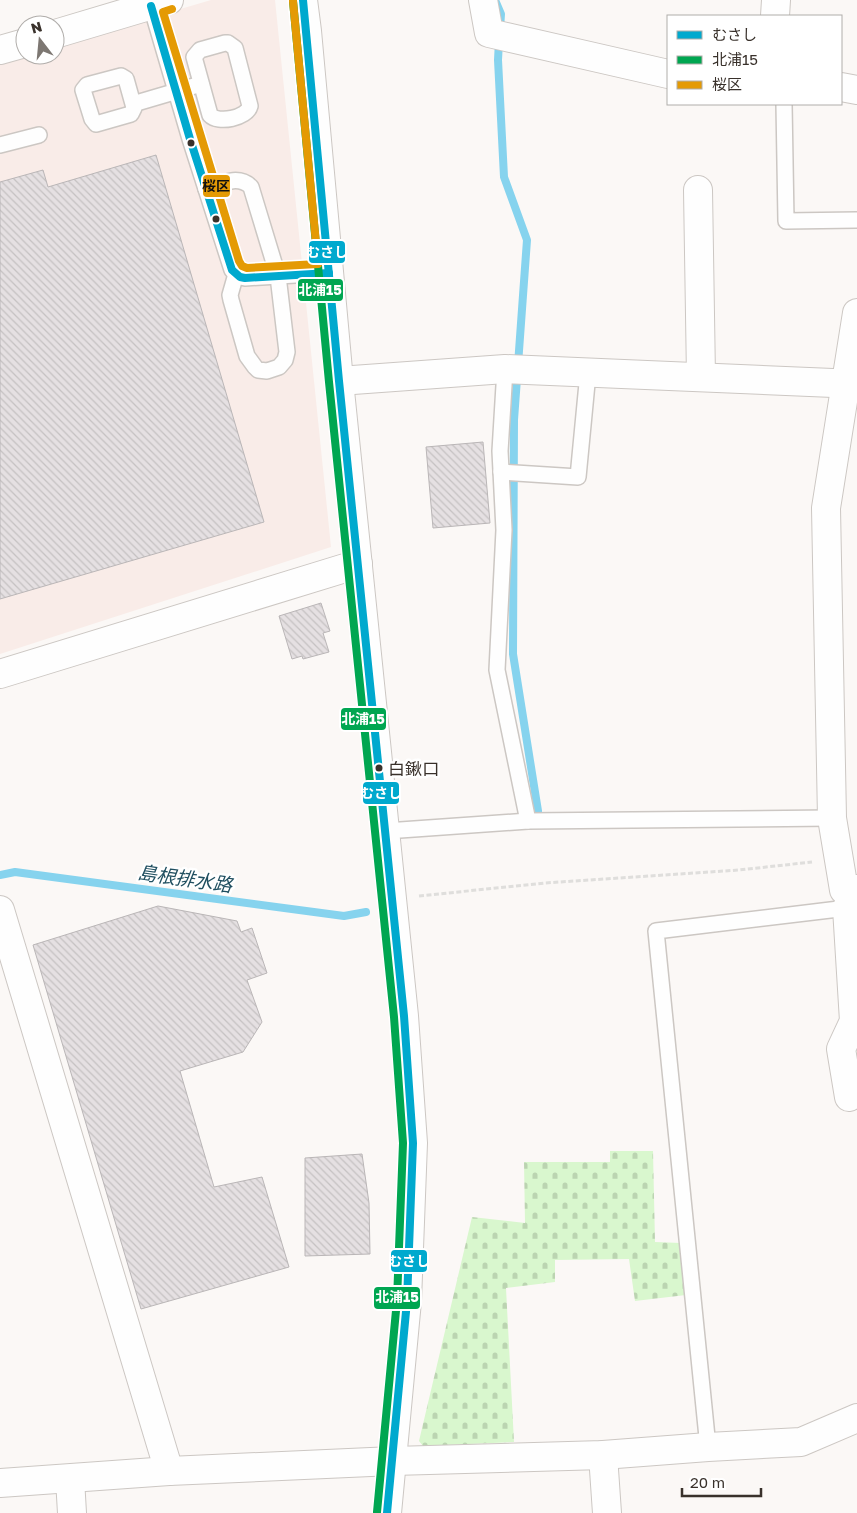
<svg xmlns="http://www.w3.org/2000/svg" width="857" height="1513" viewBox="0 0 857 1513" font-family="'Golos Text','Noto Sans JP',sans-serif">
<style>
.medical{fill:#f9ece8}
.cemetery{fill:url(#cemetery-stones)}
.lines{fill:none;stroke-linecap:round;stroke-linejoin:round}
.stream{stroke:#86d3ee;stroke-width:8}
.building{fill:url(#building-back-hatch);stroke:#bab6b7}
.service-casing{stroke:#ccc7c3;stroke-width:18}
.minor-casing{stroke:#ccc7c3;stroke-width:30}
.primary-casing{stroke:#ccc7c3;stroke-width:30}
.path{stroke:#dfdedc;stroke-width:3;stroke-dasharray:5 2.5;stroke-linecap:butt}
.service{stroke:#fefefe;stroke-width:15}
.minor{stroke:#fefefe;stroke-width:28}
.primary{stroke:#fefefe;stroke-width:28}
.bus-1-casing{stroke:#fff;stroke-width:11}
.bus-2-casing{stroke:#fff;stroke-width:11}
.bus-3-casing{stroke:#fff;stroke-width:11}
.bus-1{stroke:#00a9ce;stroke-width:8}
.bus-2{stroke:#00a651;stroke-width:8}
.bus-3{stroke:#e49a04;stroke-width:8}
.bus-dot{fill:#39312b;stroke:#fff;stroke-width:2}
.labels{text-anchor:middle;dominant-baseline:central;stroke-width:5;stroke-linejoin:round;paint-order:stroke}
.bus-label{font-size:17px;fill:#39312b;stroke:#fff;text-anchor:start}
.water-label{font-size:19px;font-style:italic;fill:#204f60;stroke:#fff}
.line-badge{stroke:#fff;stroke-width:2}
.badge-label{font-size:14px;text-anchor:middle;font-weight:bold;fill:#fff}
.pale-badge-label{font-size:14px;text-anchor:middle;font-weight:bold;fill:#111}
</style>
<defs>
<pattern id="cemetery-stones" width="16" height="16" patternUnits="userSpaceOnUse" patternTransform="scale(1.25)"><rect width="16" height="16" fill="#d9f7ce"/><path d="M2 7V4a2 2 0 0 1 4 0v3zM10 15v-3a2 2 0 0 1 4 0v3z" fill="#bbd4b1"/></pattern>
<pattern id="building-back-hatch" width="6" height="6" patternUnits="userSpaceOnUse" patternTransform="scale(1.25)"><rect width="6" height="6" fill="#e5e0e2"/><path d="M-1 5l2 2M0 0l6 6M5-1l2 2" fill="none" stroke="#c5c1c2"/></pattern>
</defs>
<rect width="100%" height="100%" fill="#fbf8f6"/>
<path class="medical" d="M211 0H275L331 547 0 654V62L25 55H55V46Z"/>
<path class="cemetery" d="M610 1151H653L655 1242 681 1243 686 1295 635 1301 629 1259 555 1260V1282L506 1288 514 1442 423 1446 419 1441 472 1217 525 1223 524 1162H610Z"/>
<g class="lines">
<g class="stream">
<path d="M495 0 501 14 500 29"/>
<path d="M499 41 498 60 504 177 527 240 514 420 513 654 538 811"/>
<path d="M0 875 15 872 344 916 366 912"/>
</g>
</g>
<g class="building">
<path d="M156 155 264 522 0 599V182L43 170 48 187Z"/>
<path d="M483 442 490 523 433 528 426 447Z"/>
<path d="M321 603 330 631 323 633 329 652 303 659 302 656 292 659 279 616Z"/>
<path d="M158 906 237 921 241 932 252 928 267 973 247 980 262 1022 243 1052 180 1071 214 1187 262 1177 289 1267 141 1309 33 945Z"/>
<path d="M362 1154 369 1203 370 1254 305 1256V1158Z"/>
</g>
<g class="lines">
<g class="service-casing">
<g id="service">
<path d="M151 6 190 139 232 270 240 277 245 278 329 273"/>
<path d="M225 43H228L235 48 250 106C247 118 218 124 210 115L194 57 200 50Z"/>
<path d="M133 104 126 79 121 76 87 85 83 90 92 119 96 124 131 114 134 108 133 104 201 84"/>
<path d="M784 104 786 221 857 220"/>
<path d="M0 145 39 135"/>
<path d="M206 189C221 184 238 174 251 187L278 276 287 352 285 360 279 367 267 371 258 370 255 367 247 356 231 300 230 295 236 274"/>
<path d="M505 369 500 451 504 530 497 670 528 821"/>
<path d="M501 472 578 477 588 373"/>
<path d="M386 831 528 821 832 818"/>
<path d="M708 1447 656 931 847 908V903"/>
</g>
</g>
<g class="minor-casing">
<g id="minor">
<path d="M483 0 489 33 668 74"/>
<path d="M775 16 776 0"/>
<path d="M55 34 169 0"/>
<path d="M0 50 25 43"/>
<path d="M841 87 857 90"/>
<path d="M698 190 701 377"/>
<path d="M857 313 826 508 832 818 844 890 857 889"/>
<path d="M339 381 505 369 857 384"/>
<path d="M0 674 358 564"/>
<path d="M847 908 854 1021 841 1049 849 1097"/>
<path d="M0 910 169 1471"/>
<path d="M603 1455 607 1513"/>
<path d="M70 1479 72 1513"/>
<path d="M0 1483 169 1471 393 1461 603 1455 708 1447 801 1442 857 1418"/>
</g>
</g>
<g class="primary-casing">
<path id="primary" d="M303 0 307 31 339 381 404 1016 413 1143 407 1301 387 1513"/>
</g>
<path class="path" d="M419 896 545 883 739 870 812 862"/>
<use href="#service" class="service"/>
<use href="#minor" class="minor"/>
<use href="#primary" class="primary"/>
<g class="bus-1-casing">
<g id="bus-1">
<path d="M303 0 339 381 404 1016 413 1143 407 1301 387 1513"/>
<path d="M151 6 190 139 232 270 240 277 245 278 329 273"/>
</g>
</g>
<g class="bus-2-casing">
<path id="bus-2" d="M293 1 329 382 394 1017 403 1143 397 1300 377 1512"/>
</g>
<g class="bus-3-casing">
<path id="bus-3" d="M172 9 163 12 239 261 242 266 247 268 318 264 293 1"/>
</g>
<use href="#bus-1" class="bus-1"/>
<use href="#bus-2" class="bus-2"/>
<use href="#bus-3" class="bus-3"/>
</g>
<g class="bus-dot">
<circle cx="191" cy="143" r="4.5"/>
<circle cx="216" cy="219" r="4.5"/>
<circle cx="379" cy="768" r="4.5"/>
</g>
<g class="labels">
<g class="bus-label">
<text x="388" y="768">白鍬口</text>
</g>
<g class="water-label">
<text transform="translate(185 878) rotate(8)">島根排水路</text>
</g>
</g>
<g class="line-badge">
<rect x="202" y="174" width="29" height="24" rx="5" fill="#e49a04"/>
<rect x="308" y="240" width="38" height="24" rx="5" fill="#00a9ce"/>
<rect x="297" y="278" width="47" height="24" rx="5" fill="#00a651"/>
<rect x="340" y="707" width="47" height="24" rx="5" fill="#00a651"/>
<rect x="362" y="781" width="38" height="24" rx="5" fill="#00a9ce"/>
<rect x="390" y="1249" width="38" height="24" rx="5" fill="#00a9ce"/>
<rect x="373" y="1286" width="48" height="24" rx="5" fill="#00a651"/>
</g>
<g class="badge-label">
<text x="327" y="257">むさし</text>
<text x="320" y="295">北浦15</text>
<text x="363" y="724">北浦15</text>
<text x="381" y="798">むさし</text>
<text x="409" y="1266">むさし</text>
<text x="397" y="1302">北浦15</text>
</g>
<g class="pale-badge-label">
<text x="216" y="191">桜区</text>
</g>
<rect x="667" y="15" width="175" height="90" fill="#ffffff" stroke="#b0adaa"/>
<rect x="677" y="31" width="25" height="8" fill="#00a9ce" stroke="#b0adaa"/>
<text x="712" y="40" font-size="15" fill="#39312b">むさし</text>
<rect x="677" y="56" width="25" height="8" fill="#00a651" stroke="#b0adaa"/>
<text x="712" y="65" font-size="15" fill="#39312b">北浦15</text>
<rect x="677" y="81" width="25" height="8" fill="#e49a04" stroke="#b0adaa"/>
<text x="712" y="90" font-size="15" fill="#39312b">桜区</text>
<g transform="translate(40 40) rotate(344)"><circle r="24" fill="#ffffff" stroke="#b0adaa"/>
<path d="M0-4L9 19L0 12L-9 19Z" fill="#7d7772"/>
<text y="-8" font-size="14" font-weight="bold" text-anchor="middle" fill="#39312b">N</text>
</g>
<path d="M682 1488v8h79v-8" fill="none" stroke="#39312b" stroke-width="2.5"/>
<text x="690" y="1488" font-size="15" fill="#39312b" stroke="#ffffff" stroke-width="4" paint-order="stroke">20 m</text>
</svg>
